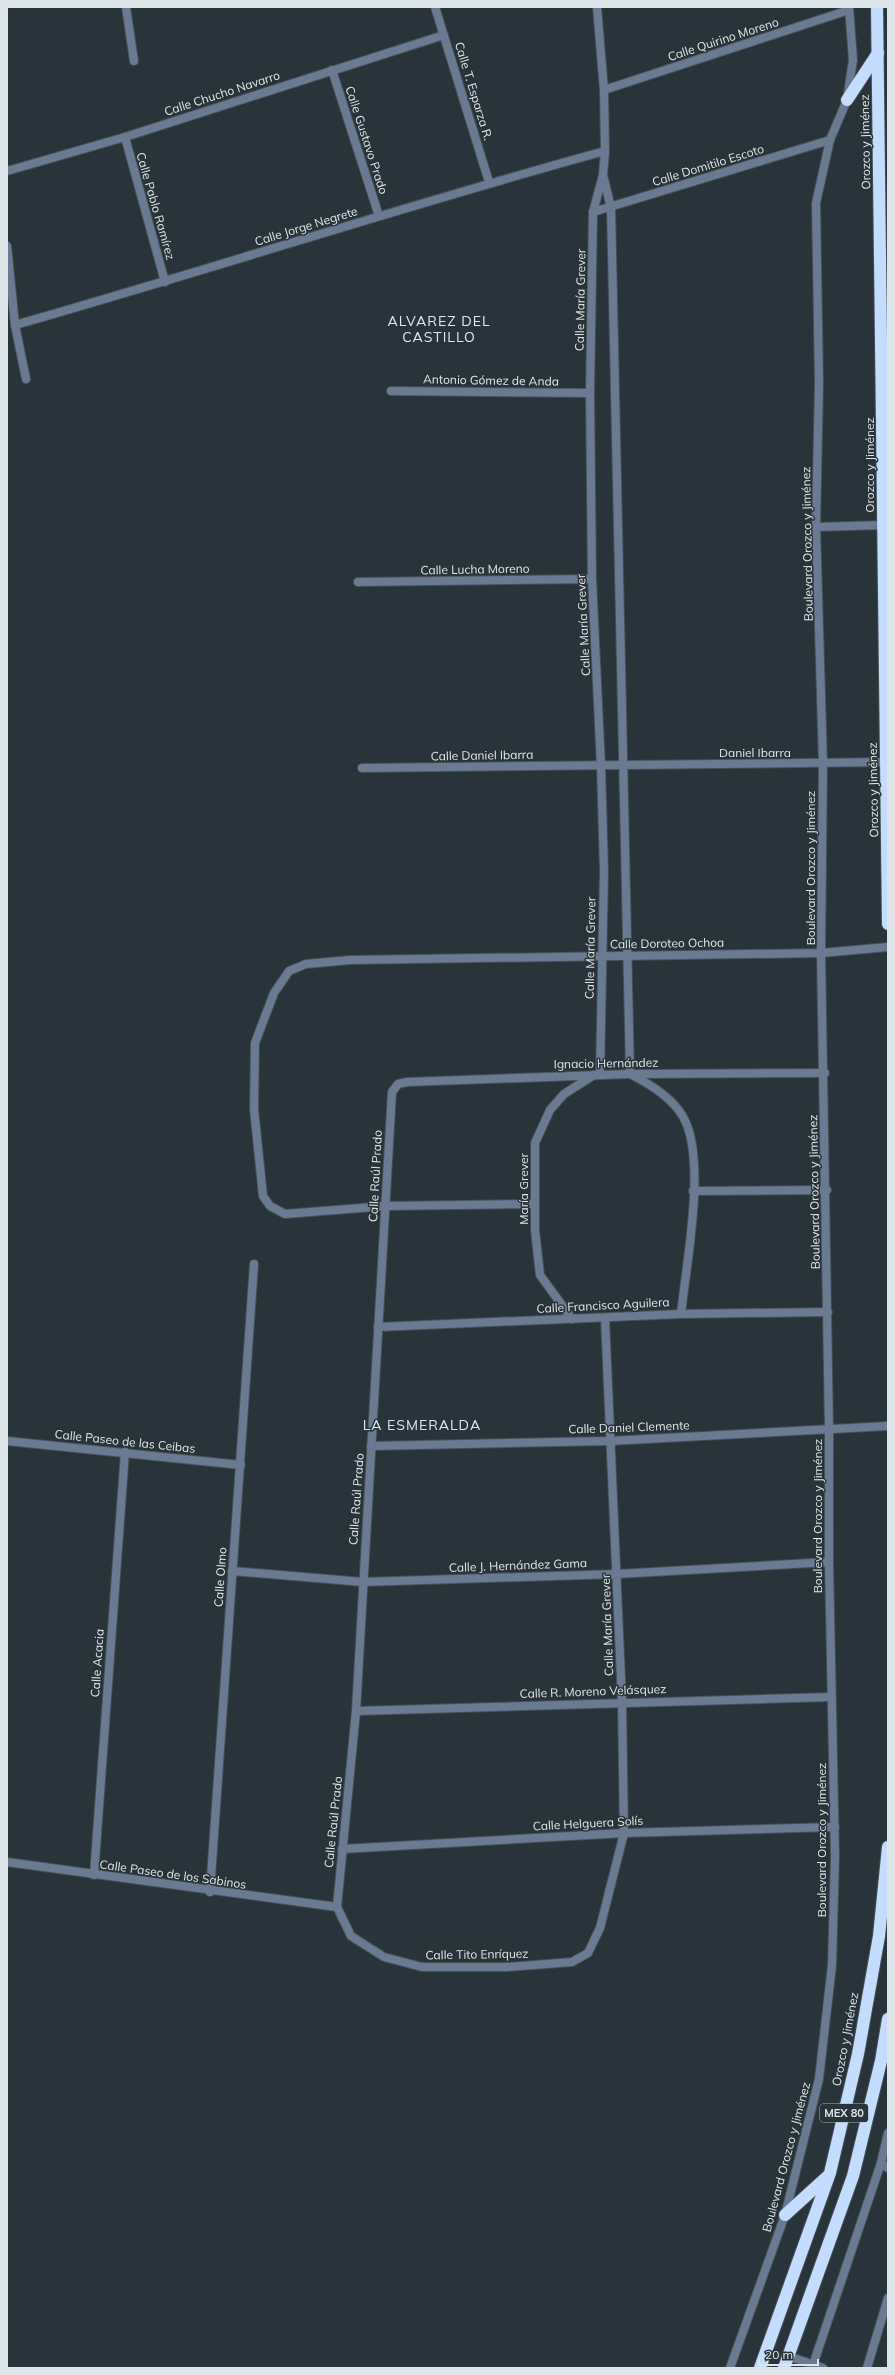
<svg xmlns="http://www.w3.org/2000/svg" width="895" height="2375" viewBox="0 0 895 2375" font-family="Mulish,sans-serif">
<style>
.lines{fill:none;stroke-linecap:round;stroke-linejoin:round}
.lane-casing{stroke:#465056;stroke-width:10}
.street-casing{stroke:#465056;stroke-width:10}
.highway-casing{stroke:#465056;stroke-width:14}
.lane{stroke:#697a91;stroke-width:8}
.street{stroke:#697a91;stroke-width:8}
.highway{stroke:#c4ddfe;stroke-width:12}
.labels{text-anchor:middle;dominant-baseline:central;stroke-width:3;stroke-linejoin:round;paint-order:stroke}
.shield{fill:#29343a;stroke:#a8b1b4;stroke-width:1}
.shield-label{font-size:11px;font-weight:bold;fill:#dfe6e9}
.street-label{font-size:12px;fill:#dfe6e9;stroke:#29343a}
.quarter-label{font-size:14px;letter-spacing:1px;fill:#d9e7ee;stroke:#29343a}
</style>
<rect width="100%" height="100%" fill="#29343a"/>
<g class="lines">
<g class="lane-casing">
<g id="lane">
<path d="M881 2163 888 2168"/>
<path d="M788 2356 823 2368"/>
<path d="M867 2368 888 2298"/>
</g>
</g>
<g class="street-casing">
<g id="street">
<path d="M126 7 134 61"/>
<path d="M435 7 489 182"/>
<path d="M597 7 604 90 605 151 603 175 593 212 590 393 592 579 601 766 604 871 600 1075"/>
<path d="M332 70 379 216"/>
<path d="M604 90 849 10"/>
<path d="M125 137 165 282"/>
<path d="M7 171 125 137 444 35"/>
<path d="M603 175 611 208 630 1074C648 1083 671 1097 682 1115 708 1156 686 1265 681 1314"/>
<path d="M593 212 830 140"/>
<path d="M7 246 15 325 26 379"/>
<path d="M15 325C212 269 407 205 605 151"/>
<path d="M391 391 590 393"/>
<path d="M816 527 884 525"/>
<path d="M358 582 592 579"/>
<path d="M362 768 887 762"/>
<path d="M693 1191 827 1190"/>
<path d="M535 1204 386 1206 285 1214 270 1206 263 1196 254 1109 255 1043 274 993 289 971 306 964 350 960 821 953 888 947"/>
<path d="M572 1319 540 1275 535 1230V1143L550 1110 564 1094 594 1075"/>
<path d="M378 1327 681 1314 828 1312"/>
<path d="M7 1441 241 1465"/>
<path d="M371 1446 609 1441 888 1426"/>
<path d="M232 1571 363 1582 617 1574 829 1562"/>
<path d="M356 1711 831 1697"/>
<path d="M342 1849 624 1833 835 1827"/>
<path d="M7 1862 337 1907"/>
<path d="M94 1875 125 1452"/>
<path d="M210 1892 254 1264"/>
<path d="M337 1907 356 1711 392 1092 398 1084 407 1082 630 1074 825 1073"/>
<path d="M337 1907 351 1936 384 1957 422 1967H507L572 1962 588 1953 600 1928 624 1833 622 1702 605 1318"/>
<path d="M730 2368 785 2215 819 2079 832 1965 835 1856 829 1562V1430L821 953 823 764 816 527 819 383 816 203 830 140 847 100 853 60 849 7"/>
<path d="M812 2368 881 2163 888 2133"/>
</g>
</g>
<g class="highway-casing">
<g id="highway">
<path d="M877 7 888 924"/>
<path d="M847 100 878 53"/>
<path d="M785 2215 828 2176"/>
<path d="M760 2368 830 2173 858 2054 879 1936 888 1847"/>
<path d="M784 2368 853 2176 881 2061 888 2019"/>
</g>
</g>
<use href="#lane" class="lane"/>
<use href="#street" class="street"/>
<use href="#highway" class="highway"/>
</g>
<g class="labels">
<rect class="shield" x="820" y="2104" width="48" height="18" rx="3"/>
<g class="shield-label">
<text x="844" y="2113">MEX 80</text>
</g>
<g class="street-label">
<text transform="translate(723 39) rotate(-18)">Calle Quirino Moreno</text>
<text transform="translate(474 91) rotate(73)">Calle T. Esparza R.</text>
<text transform="translate(222 93) rotate(-18)">Calle Chucho Navarro</text>
<text transform="translate(367 140) rotate(72)">Calle Gustavo Prado</text>
<text transform="translate(865 142) rotate(-91)">Orozco y Jiménez</text>
<text transform="translate(708 165) rotate(-17)">Calle Domitilo Escoto</text>
<text transform="translate(156 206) rotate(74)">Calle Pablo Ramírez</text>
<text transform="translate(306 226) rotate(-17)">Calle Jorge Negrete</text>
<text transform="translate(580 300) rotate(-89)">Calle María Grever</text>
<text transform="translate(491 380) rotate(1)">Antonio Gómez de Anda</text>
<text transform="translate(869 465) rotate(-90)">Orozco y Jiménez</text>
<text transform="translate(807 544) rotate(-91)">Boulevard Orozco y Jiménez</text>
<text transform="translate(475 569) rotate(-1)">Calle Lucha Moreno</text>
<text transform="translate(583 625) rotate(-93)">Calle María Grever</text>
<text x="755" y="752">Daniel Ibarra</text>
<text transform="translate(482 755) rotate(-1)">Calle Daniel Ibarra</text>
<text transform="translate(873 790) rotate(-91)">Orozco y Jiménez</text>
<text transform="translate(810 868) rotate(-90)">Boulevard Orozco y Jiménez</text>
<text transform="translate(667 943) rotate(-1)">Calle Doroteo Ochoa</text>
<text transform="translate(590 948) rotate(-89)">Calle María Grever</text>
<text transform="translate(606 1063) rotate(-1)">Ignacio Hernández</text>
<text transform="translate(375 1176) rotate(-87)">Calle Raúl Prado</text>
<text transform="translate(523 1189) rotate(-90)">María Grever</text>
<text transform="translate(814 1192) rotate(-91)">Boulevard Orozco y Jiménez</text>
<text transform="translate(603 1305) rotate(-3)">Calle Francisco Aguilera</text>
<text transform="translate(629 1427) rotate(-2)">Calle Daniel Clemente</text>
<text transform="translate(125 1441) rotate(6)">Calle Paseo de las Ceibas</text>
<text transform="translate(356 1499) rotate(-86)">Calle Raúl Prado</text>
<text transform="translate(817 1516) rotate(-90)">Boulevard Orozco y Jiménez</text>
<text transform="translate(518 1565) rotate(-2)">Calle J. Hernández Gama</text>
<text transform="translate(220 1577) rotate(-86)">Calle Olmo</text>
<text transform="translate(607 1625) rotate(-92)">Calle María Grever</text>
<text transform="translate(97 1663) rotate(-86)">Calle Acacia</text>
<text transform="translate(593 1691) rotate(-2)">Calle R. Moreno Velásquez</text>
<text transform="translate(333 1822) rotate(-84)">Calle Raúl Prado</text>
<text transform="translate(588 1823) rotate(-3)">Calle Helguera Solís</text>
<text transform="translate(821 1840) rotate(-90)">Boulevard Orozco y Jiménez</text>
<text transform="translate(173 1874) rotate(8)">Calle Paseo de los Sabinos</text>
<text transform="translate(477 1954) rotate(-1)">Calle Tito Enríquez</text>
<text transform="translate(845 2039) rotate(-79)">Orozco y Jiménez</text>
<text transform="translate(786 2157) rotate(-75)">Boulevard Orozco y Jiménez</text>
</g>
<g class="quarter-label">
<text x="439" y="321">ALVAREZ DEL<tspan x="439" dy="16">CASTILLO</tspan></text>
<text x="422" y="1425">LA ESMERALDA</text>
</g>
</g>
<rect width="895" height="2375" fill="none" stroke="#dfe6e9" stroke-width="16"/>
<path d="M759 2359v6h59v-6" fill="none" stroke="#dfe6e9" stroke-width="2"/>
<text x="765" y="2359" font-size="12" fill="#dfe6e9" stroke="#29343a" stroke-width="3" paint-order="stroke">20 m</text>
</svg>
